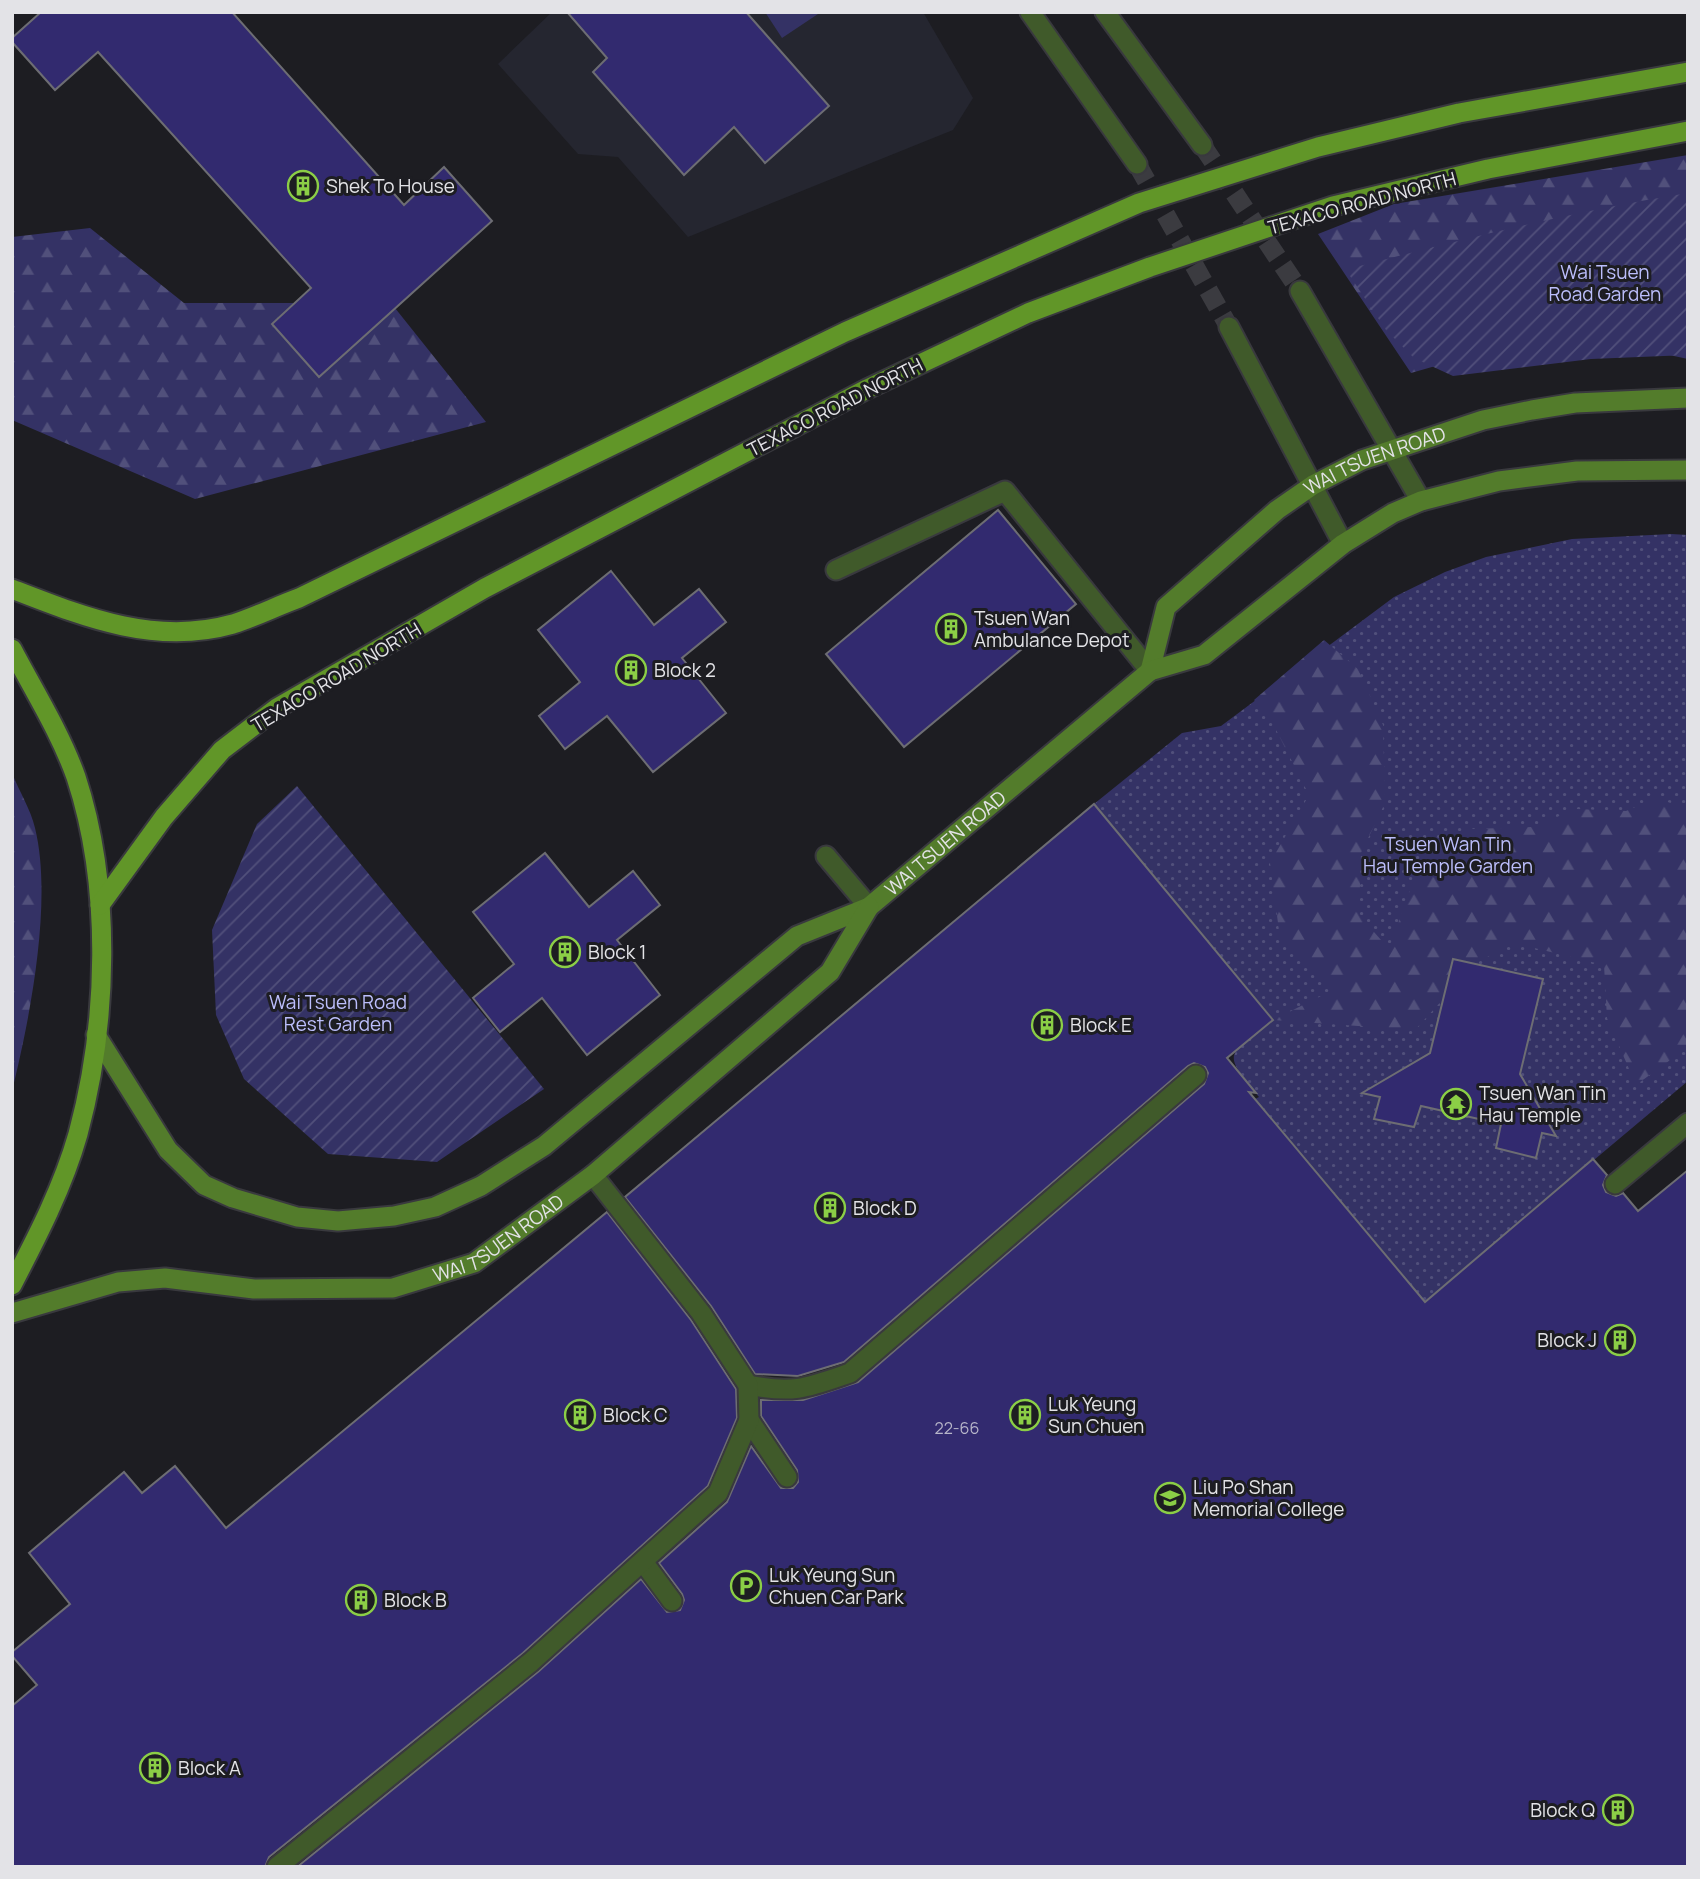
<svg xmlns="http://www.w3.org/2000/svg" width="1700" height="1879" viewBox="0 0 1700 1879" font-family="Manrope,sans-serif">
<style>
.built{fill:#252630}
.grass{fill:url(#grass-dots)}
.forest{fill:url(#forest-firs)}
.garden{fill:url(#garden-furrows)}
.pitch{fill:#343265}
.building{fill:#322a6f;stroke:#6d6d73;stroke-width:2}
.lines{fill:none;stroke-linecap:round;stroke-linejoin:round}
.tertiary-tunnel{stroke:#3b3b40;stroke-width:19;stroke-dasharray:19 10;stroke-linecap:butt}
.service-casing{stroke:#39393e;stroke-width:23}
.tertiary-casing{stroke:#39393e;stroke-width:23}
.secondary-casing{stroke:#39393e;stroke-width:23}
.primary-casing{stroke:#39393e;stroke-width:23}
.service{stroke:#405a2a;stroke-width:19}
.tertiary{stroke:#405a2a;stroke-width:19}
.secondary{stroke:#537c2b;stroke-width:19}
.primary{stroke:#619628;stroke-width:19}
.labels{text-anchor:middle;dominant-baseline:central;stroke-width:6;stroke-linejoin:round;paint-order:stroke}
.number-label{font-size:16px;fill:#b7b5c9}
.poi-label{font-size:19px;fill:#e3e3e7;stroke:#1d1d22;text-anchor:start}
.street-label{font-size:19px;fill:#e3e3e7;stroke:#1d1d22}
.park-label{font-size:19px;fill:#bcbefc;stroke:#1d1d22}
</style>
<defs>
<pattern id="grass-dots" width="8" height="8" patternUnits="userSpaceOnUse" patternTransform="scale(1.75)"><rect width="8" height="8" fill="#343265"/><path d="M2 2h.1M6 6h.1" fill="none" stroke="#51507b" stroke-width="1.8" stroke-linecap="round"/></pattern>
<pattern id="forest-firs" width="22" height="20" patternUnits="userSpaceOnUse" patternTransform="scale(1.75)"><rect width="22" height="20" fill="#343265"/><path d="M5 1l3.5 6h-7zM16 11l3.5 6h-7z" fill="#51507b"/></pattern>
<pattern id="garden-furrows" width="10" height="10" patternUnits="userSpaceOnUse" patternTransform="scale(1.75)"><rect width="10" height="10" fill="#343265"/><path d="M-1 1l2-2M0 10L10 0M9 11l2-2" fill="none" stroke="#51507b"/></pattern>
</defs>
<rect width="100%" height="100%" fill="#1d1d22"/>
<path class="built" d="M552 12H923L973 98 953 130 688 237 618 157 578 154 498 64Z"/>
<path class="grass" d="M1671 534 1688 535V1081L1425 1302 1255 1099 1259 1097C1216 1046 1233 1058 1273 1019L1094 804 1182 733 1221 726 1394 597 1445 572 1486 557 1572 539Z"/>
<g class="forest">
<path d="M1688 155V359L1557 331 1411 373 1318 234 1394 204Z"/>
<path d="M90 228 184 303H391L486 422 195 499 12 420V237Z"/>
<path d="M1324 640 1358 669 1383 725 1385 803 1361 853 1359 915 1389 949 1415 876 1433 850 1471 829 1533 827 1576 809 1626 811 1656 798 1688 809V1047L1636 1085 1607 1018 1604 965 1514 943 1476 963 1415 1030 1273 1020 1333 990 1280 938 1270 863 1309 795 1270 718 1254 700Z"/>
<path d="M12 773C19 791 31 810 35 828 53 901 30 1018 12 1091Z"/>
</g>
<g class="garden">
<path d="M1688 193V355L1591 359 1453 376 1414 358 1386 330 1350 276 1352 268C1463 239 1574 211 1688 193Z"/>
<path d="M297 786 544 1089 437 1162 328 1154 244 1079 216 1015 212 930 257 824Z"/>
</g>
<path class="pitch" d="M765 12H821L782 38Z"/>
<g class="building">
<path d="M41 12H232L404 205 444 167 492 221 319 377 272 324 311 288 98 52 55 90 12 42V38Z"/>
<path d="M567 12H746L829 106 765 163 734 127 684 175 593 72 607 58Z"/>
<path d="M998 510 1076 604 904 747 826 654Z"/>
<path d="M611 571 654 625 699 589 726 622 682 658 726 713 653 772 607 716 565 749 539 716 580 682 538 630Z"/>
<path d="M1094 804 1273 1020 1227 1058 1256 1093 1249 1092 1425 1302 1593 1159 1607 1175 1603 1185 1606 1192 1616 1196 1623 1193 1638 1211 1688 1170V1867H297L539 1671 641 1579 667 1612 680 1610 684 1600 682 1594 659 1563 727 1502 751 1446 781 1488H793L798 1482 797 1470 761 1416V1400H803L858 1382 1204 1084 1208 1073 1205 1067 1194 1063 1188 1066 844 1362 798 1376 755 1374 711 1306 625 1197Z"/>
<path d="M545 853 589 907 633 871 660 905 617 940 660 995 587 1055 542 998 500 1032 473 998 514 964 473 912Z"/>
<path d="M1453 959 1543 979 1520 1074 1556 1136 1542 1133 1536 1158 1496 1148 1501 1124 1421 1106 1414 1127 1374 1119 1380 1097 1362 1093 1430 1053Z"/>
<path d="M607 1212 691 1320 736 1389 737 1418 708 1486 523 1653 269 1857 265 1867H12V1706L37 1685 12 1656V1652L70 1604 29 1553 124 1472 142 1493 175 1466 226 1528Z"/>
</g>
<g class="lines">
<g class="tertiary-tunnel">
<path d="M1202 145 1300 291"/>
<path d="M1137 164 1229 327"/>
</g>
<g class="service-casing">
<g id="service">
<path d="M836 570 1005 491 1150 671"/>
<path d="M826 856 869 907"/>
<path d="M1615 1184 1688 1123"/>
<path d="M748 1385C794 1394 807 1388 850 1373L1196 1075"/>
<path d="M749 1420 787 1477"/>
<path d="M644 1563 672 1601"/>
<path d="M277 1867 531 1662 718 1493 749 1420 748 1385 701 1313 593 1175"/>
</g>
</g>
<g class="tertiary-casing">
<g id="tertiary">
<path d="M1030 12 1137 164"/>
<path d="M1105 12 1202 145"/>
<path d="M1300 291 1421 501"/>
<path d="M1229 327 1343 544"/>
</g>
</g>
<g class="secondary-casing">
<g id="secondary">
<path id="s1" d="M1150 671 1166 607 1277 510 1313 485 1362 460 1483 420 1532 410 1575 403 1688 398"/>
<path id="s2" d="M96 1035 168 1150 204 1185 233 1198 297 1217 338 1221 394 1216 435 1207 481 1186 544 1146 797 936 869 907 1150 671 1204 655 1343 544 1393 513 1421 501 1499 481 1577 471 1688 470"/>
<path id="s3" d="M12 1313 118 1282 165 1278 254 1289 393 1288 474 1263 593 1175 830 972 869 907"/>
</g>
</g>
<g class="primary-casing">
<g id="primary">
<path d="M12 589C84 617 155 646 233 624 255 617 277 606 299 598L845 332 1139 203 1318 147 1459 113 1688 72"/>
<path d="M12 649C34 691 60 732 76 777 112 887 108 1023 78 1134 63 1187 37 1237 12 1285"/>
<path d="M100 905 164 817 222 750 277 708 485 588 867 389 1028 313 1150 267 1333 206 1488 169 1688 131"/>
</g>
</g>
<use href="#service" class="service"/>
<use href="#tertiary" class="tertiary"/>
<use href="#secondary" class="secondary"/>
<use href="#primary" class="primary"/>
</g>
<defs>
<g id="building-ring" transform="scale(1.575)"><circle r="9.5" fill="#1d1d22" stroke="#8bce46" stroke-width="1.5"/><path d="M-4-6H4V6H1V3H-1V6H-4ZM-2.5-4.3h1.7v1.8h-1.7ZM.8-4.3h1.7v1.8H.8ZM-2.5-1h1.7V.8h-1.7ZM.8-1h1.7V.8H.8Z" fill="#8bce46"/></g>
<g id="temple-ring" transform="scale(1.575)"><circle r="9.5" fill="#1d1d22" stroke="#8bce46" stroke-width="1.5"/><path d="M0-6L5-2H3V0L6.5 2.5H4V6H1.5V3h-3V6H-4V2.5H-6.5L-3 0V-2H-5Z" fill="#8bce46"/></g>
<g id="school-ring" transform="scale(1.575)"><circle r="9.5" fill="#1d1d22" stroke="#8bce46" stroke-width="1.5"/><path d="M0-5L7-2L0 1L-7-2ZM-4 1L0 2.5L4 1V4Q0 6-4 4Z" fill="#8bce46"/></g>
<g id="parking-ring" transform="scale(1.575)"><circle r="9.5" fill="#1d1d22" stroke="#8bce46" stroke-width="1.5"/><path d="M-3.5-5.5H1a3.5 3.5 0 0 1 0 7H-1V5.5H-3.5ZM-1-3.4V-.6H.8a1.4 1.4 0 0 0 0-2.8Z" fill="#8bce46"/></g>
</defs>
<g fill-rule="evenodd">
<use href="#building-ring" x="303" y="186"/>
<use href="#building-ring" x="951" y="629"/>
<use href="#building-ring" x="631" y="670"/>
<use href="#building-ring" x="565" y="952"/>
<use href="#building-ring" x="1047" y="1025"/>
<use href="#temple-ring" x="1456" y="1104"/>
<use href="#building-ring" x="830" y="1208"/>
<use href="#building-ring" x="1620" y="1340"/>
<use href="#building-ring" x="580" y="1415"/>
<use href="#building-ring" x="1025" y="1415"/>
<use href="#school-ring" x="1170" y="1498"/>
<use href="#parking-ring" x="746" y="1586"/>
<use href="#building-ring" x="361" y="1600"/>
<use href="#building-ring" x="155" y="1768"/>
<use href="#building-ring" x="1618" y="1810"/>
</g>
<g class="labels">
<g class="number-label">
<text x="957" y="1428">22-66</text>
</g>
<g class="poi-label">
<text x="326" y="186">Shek To House</text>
<text x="974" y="618">Tsuen Wan<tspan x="974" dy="22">Ambulance Depot</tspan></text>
<text x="654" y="670">Block 2</text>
<text x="588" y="952">Block 1</text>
<text x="1070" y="1025">Block E</text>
<text x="1479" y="1093">Tsuen Wan Tin<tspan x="1479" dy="22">Hau Temple</tspan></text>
<text x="853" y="1208">Block D</text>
<text x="1597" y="1340" text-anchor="end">Block J</text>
<text x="1048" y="1404">Luk Yeung<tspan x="1048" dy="22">Sun Chuen</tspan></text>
<text x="603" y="1415">Block C</text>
<text x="1193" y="1487">Liu Po Shan<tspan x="1193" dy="22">Memorial College</tspan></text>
<text x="769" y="1575">Luk Yeung Sun<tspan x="769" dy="22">Chuen Car Park</tspan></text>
<text x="384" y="1600">Block B</text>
<text x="178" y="1768">Block A</text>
<text x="1595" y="1810" text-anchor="end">Block Q</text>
</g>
<g class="street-label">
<text transform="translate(1362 203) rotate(-15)">TEXACO ROAD NORTH</text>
<text transform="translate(835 407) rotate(-27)">TEXACO ROAD NORTH</text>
<text stroke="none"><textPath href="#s1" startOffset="324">WAI TSUEN ROAD</textPath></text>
<text transform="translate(336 677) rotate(-31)">TEXACO ROAD NORTH</text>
<text stroke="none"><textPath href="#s2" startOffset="1055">WAI TSUEN ROAD</textPath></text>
<text stroke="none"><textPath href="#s3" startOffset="504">WAI TSUEN ROAD</textPath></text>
</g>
<g class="park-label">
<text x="1605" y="272">Wai Tsuen<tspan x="1605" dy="22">Road Garden</tspan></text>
<text x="1448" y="844">Tsuen Wan Tin<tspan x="1448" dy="22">Hau Temple Garden</tspan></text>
<text x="338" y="1002">Wai Tsuen Road<tspan x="338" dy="22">Rest Garden</tspan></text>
</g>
</g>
<rect width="1700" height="1879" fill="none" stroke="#e3e3e7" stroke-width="28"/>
</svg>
